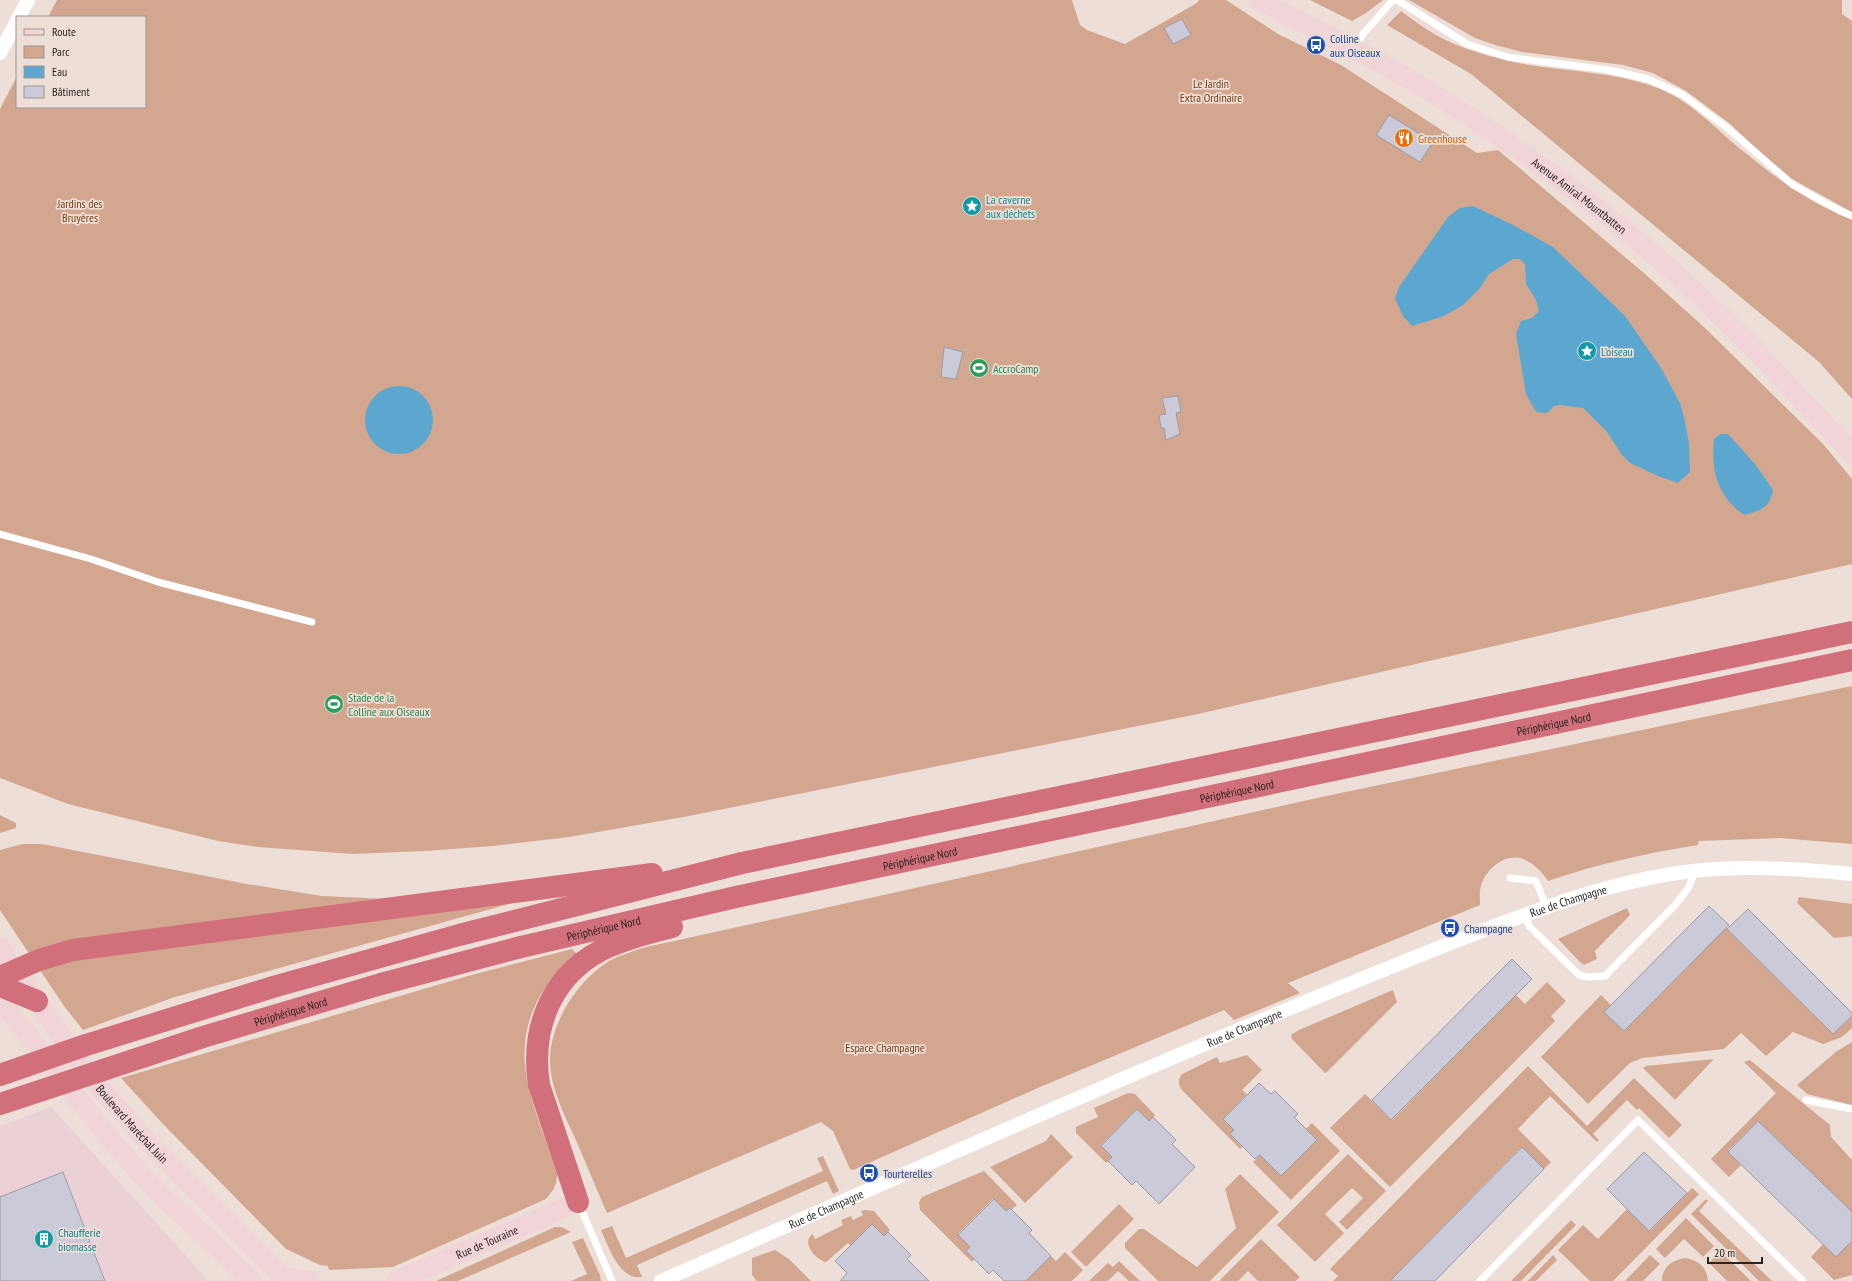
<svg xmlns="http://www.w3.org/2000/svg" width="1852" height="1281" viewBox="0 0 1852 1281" font-family="'PT Sans Narrow',sans-serif">
<style>
.industrial{fill:#ebd1d5}
.green{fill:#d3a78f}
.water{fill:#5ba7d0}
.building{fill:#cacad8;stroke:#9c9ba8}
.lines{fill:none;stroke-linecap:round;stroke-linejoin:round}
.lane{stroke:#fff;stroke-width:7}
.street{stroke:#fff;stroke-width:14}
.secondary{stroke:#f1d4d7;stroke-width:20}
.highway{stroke:#d16f7a;stroke-width:22}
.labels{text-anchor:middle;dominant-baseline:central;stroke-width:3.5;stroke-linejoin:round;paint-order:stroke}
.transit-label{font-size:12px;fill:#164399;stroke:#eddfd7;text-anchor:start}
.park-label{font-size:12px;fill:#783b0f;stroke:#eddfd7}
.food-label{font-size:12px;fill:#c56008;stroke:#eddfd7;text-anchor:start}
.street-label{font-size:12px;fill:#2a2522;stroke:#eddfd7}
.culture-label{font-size:12px;fill:#0d838f;stroke:#eddfd7;text-anchor:start}
.leisure-label{font-size:12px;fill:#27864d;stroke:#eddfd7;text-anchor:start}
</style>
<rect width="100%" height="100%" fill="#eddfd7"/>
<path class="industrial" d="M51 1107 207 1279V1281H0V1126Z"/>
<g class="green">
<path d="M57 0H1072L1080 25 1087 30 1125 44 1197 3 1199 0H1226L1278 34 1341 65 1477 153 1498 150 1645 274 1705 328 1824 445 1852 479V564L1198 714 689 816 569 837 493 846 425 851 353 854 258 847 218 841 68 804 0 778V109L17 76V107H145V17H48Z"/>
<path d="M1310 0H1383L1366 13 1352 21Z"/>
<path d="M1409 0H1842V14L1852 21V212L1792 179 1763 155 1729 123 1686 91 1653 73 1623 65 1522 52 1495 45 1475 38Z"/>
<path d="M1401 11C1412 19 1424 28 1436 35 1461 49 1491 57 1519 63 1565 72 1613 71 1658 88 1690 101 1712 125 1738 147 1772 175 1810 204 1852 219V399L1819 362 1471 74 1387 25Z"/>
<path d="M1852 686V844L1780 838 1699 841 1698 845C1647 853 1597 864 1548 881 1541 871 1535 864 1523 859 1505 852 1485 870 1481 886 1479 892 1480 899 1480 905L1288 983 1300 993 1234 1020 1224 1010 1040 1087 853 1170 850 1169 833 1131 821 1122 607 1213C596 1188 586 1163 575 1138 564 1114 550 1087 550 1060 550 1023 579 978 611 960 620 955 632 952 642 948L879 896 1317 798Z"/>
<path d="M0 815 16 823V828L0 833Z"/>
<path d="M22 844H42L247 884 322 896 455 902 527 899 175 997 83 1030 64 1006 0 910V850Z"/>
<path d="M1799 897 1852 904V936L1834 938 1797 903Z"/>
<path d="M1627 908 1630 915 1595 951 1597 959 1584 965 1580 962 1558 939Z"/>
<path d="M1726 928 1833 1034 1852 1016V1028L1842 1037 1823 1044 1793 1032 1766 1056 1741 1033 1724 1049 1642 1058 1630 1063 1588 1104 1541 1057 1601 995 1611 1005 1604 1012 1624 1031Z"/>
<path d="M572 949 577 954C563 968 548 981 539 998 505 1060 539 1114 557 1174 557 1185 553 1191 546 1199L393 1267 329 1270 328 1266 320 1265 286 1249 162 1123 121 1078 468 976Z"/>
<path d="M1547 982 1566 1001 1551 1016 1555 1021 1390 1187 1330 1128 1365 1094 1392 1120 1516 995 1525 1004Z"/>
<path d="M1393 990 1397 1002 1327 1072 1325 1073 1292 1039 1291 1035 1299 1030Z"/>
<path d="M1852 1042V1105L1807 1094 1797 1085 1837 1051Z"/>
<path d="M1247 1055 1262 1070 1242 1090 1247 1094 1223 1119 1234 1130 1230 1134 1242 1147 1240 1149 1181 1089C1178 1083 1178 1079 1182 1074L1217 1057 1220 1063Z"/>
<path d="M1714 1059 1675 1100 1643 1068 1646 1066Z"/>
<path d="M1750 1060 1830 1125 1831 1137 1852 1160V1212L1758 1121 1728 1151 1741 1165 1729 1177 1711 1159 1776 1093 1744 1062Z"/>
<path d="M1528 1066 1587 1126 1634 1078 1682 1125 1669 1138 1639 1108 1637 1110 1627 1100 1593 1134 1599 1140 1597 1142 1550 1096 1518 1129 1551 1162 1544 1169 1521 1147 1390 1281H1333L1338 1276 1330 1269Z"/>
<path d="M1128 1093 1135 1094 1155 1115 1149 1121 1137 1109 1101 1145 1112 1157 1106 1163 1076 1133V1127L1098 1117 1094 1108Z"/>
<path d="M1312 1123 1340 1151 1291 1200 1253 1162 1260 1155 1281 1176 1317 1140 1306 1129Z"/>
<path d="M1051 1134 1073 1157 1025 1203 990 1167 1046 1141Z"/>
<path d="M1348 1154 1386 1191 1347 1230 1339 1222 1363 1198 1352 1188 1325 1214 1344 1233 1315 1262 1277 1225Z"/>
<path d="M823 1156 839 1191 833 1194 827 1181 637 1265 642 1277C619 1281 608 1245 601 1230L612 1226 626 1258 823 1171 817 1158Z"/>
<path d="M984 1171 1017 1205 1011 1210 1010 1208 1006 1211 993 1199 958 1234 970 1247 966 1251 974 1259 972 1262 920 1210 919 1202 922 1197Z"/>
<path d="M1240 1174 1279 1212 1210 1281H1158L1125 1248V1243L1139 1229H1144L1197 1267 1236 1228 1225 1189Z"/>
<path d="M1692 1188 1699 1194 1613 1281H1590L1558 1250 1583 1225 1598 1239 1627 1209 1650 1231Z"/>
<path d="M1706 1199 1708 1201 1699 1211 1772 1281H1759L1691 1214Z"/>
<path d="M1119 1204 1134 1219 1086 1267 1071 1252Z"/>
<path d="M866 1210 874 1211 890 1230 884 1236 851 1246 848 1243 826 1262C816 1260 800 1242 813 1234L815 1239 843 1225 841 1220 851 1216 853 1220 863 1215 861 1211Z"/>
<path d="M1686 1218 1714 1246 1703 1257 1684 1239 1665 1258 1656 1249Z"/>
<path d="M1571 1220 1576 1225 1521 1281H1511Z"/>
<path d="M555 1227H562L571 1232 458 1281H436Z"/>
<path d="M583 1238 600 1275 601 1281H571L587 1274 572 1242Z"/>
<path d="M1261 1239 1300 1277 1296 1281H1258L1248 1271 1238 1281H1219Z"/>
<path d="M1852 1241V1275L1834 1280 1811 1257 1823 1244 1836 1257Z"/>
<path d="M775 1250 789 1259 811 1281H757L752 1275V1258Z"/>
<path d="M1720 1251 1751 1281H1727L1709 1263Z"/>
<path d="M1065 1252 1083 1270 1072 1281H1026L1051 1256 1056 1261Z"/>
<path d="M1553 1255 1557 1260 1536 1281H1528Z"/>
<path d="M1650 1255 1660 1264 1643 1281H1625Z"/>
<path d="M1685 1258C1698 1260 1707 1267 1708 1281H1662C1662 1267 1672 1260 1685 1258Z"/>
<path d="M1119 1261 1140 1281H1129L1118 1271 1108 1281H1089L1108 1263 1113 1267Z"/>
</g>
<g class="water">
<path d="M1473 206 1511 224 1553 247 1625 316 1661 368 1680 403 1684 417 1689 443 1690 472 1678 483 1658 476 1630 463 1622 455 1607 432 1583 408 1561 405 1554 406 1547 413 1536 412 1526 394 1516 334 1521 321 1532 318 1539 311 1536 300 1526 284 1525 264 1520 259H1513L1489 274 1480 288 1463 305 1444 316 1412 326 1403 316 1395 298 1399 287 1448 217 1460 208Z"/>
<circle cx="399" cy="420" r="34"/>
<path d="M1720 434H1728L1755 464 1773 490C1770 508 1760 511 1744 515 1717 496 1711 471 1714 439Z"/>
</g>
<g class="building">
<path d="M1182 19 1191 35 1173 44 1164 28Z"/>
<path d="M1389 115 1433 142 1420 162 1376 135Z"/>
<path d="M944 347 963 352 956 379 941 377Z"/>
<path d="M1178 396 1181 412 1176 413 1180 434 1166 440 1164 428H1161L1159 415 1166 414 1162 398Z"/>
<path d="M1709 906 1729 925 1624 1031 1604 1012Z"/>
<path d="M1748 909 1852 1013V1016L1833 1034 1727 929Z"/>
<path d="M1512 959 1532 979 1391 1120 1372 1100Z"/>
<path d="M1259 1083 1271 1094 1275 1091 1298 1114 1294 1117 1317 1140 1281 1176 1260 1155 1255 1159 1230 1134 1234 1130 1223 1119Z"/>
<path d="M1137 1109 1149 1121 1153 1117 1176 1140 1172 1144 1195 1167 1159 1204 1136 1181 1132 1185 1108 1161 1112 1157 1101 1146Z"/>
<path d="M1758 1121 1852 1212V1241L1836 1257 1728 1152Z"/>
<path d="M1522 1147 1544 1169 1435 1281H1390Z"/>
<path d="M1644 1152 1687 1193 1649 1231 1607 1189Z"/>
<path d="M63 1172 105 1281H0V1197Z"/>
<path d="M994 1199 1006 1211 1010 1208 1032 1230 1029 1233 1051 1256 1026 1281H1004L993 1270 989 1274 966 1251 970 1247 958 1235Z"/>
<path d="M872 1224 884 1236 888 1232 911 1255 907 1259 929 1281H840L847 1273 835 1261Z"/>
</g>
<g class="lines">
<g class="lane">
<path d="M1397 0 1467 44 1507 57 1609 70 1648 79 1683 95 1730 130 1793 185 1840 211 1852 216"/>
<path d="M1355 49 1363 34 1393 0"/>
<path d="M0 534 91 559 158 582 312 622"/>
<path d="M1510 878 1536 881 1546 906"/>
<path d="M1524 915 1530 927 1579 975 1588 977 1605 976 1675 905 1689 887 1695 871"/>
<path d="M1806 1100 1852 1109"/>
<path d="M579 1204 612 1281"/>
<path d="M1480 1281 1638 1120 1803 1281"/>
</g>
<g class="street">
<path d="M19 17 28 0"/>
<path d="M0 53 17 21"/>
<path id="s1" d="M661 1281C849 1199 1035 1115 1224 1036 1304 1002 1385 969 1466 937 1539 909 1614 880 1693 871 1745 865 1800 869 1852 874"/>
</g>
<g class="secondary">
<path id="s2" d="M1259 0C1326 35 1394 67 1458 109 1523 151 1587 198 1646 248 1721 311 1787 383 1852 454"/>
<path id="s3" d="M0 947C37 1001 73 1057 116 1106 169 1168 230 1222 287 1281"/>
<path d="M0 1000 110 1139 149 1183 252 1281"/>
<path d="M283 1277 310 1281"/>
<path id="s4" d="M396 1281 578 1202"/>
</g>
<g class="highway">
<path d="M0 977 39 960 73 950 652 874"/>
<path d="M0 986 37 1001"/>
<path d="M0 1075 86 1045 273 987 459 935 742 863 1852 632"/>
<path id="s5" d="M0 1104 203 1037 381 984 521 947 736 897 1852 660"/>
<path d="M578 1202 539 1085C530 1026 553 971 610 946 630 938 651 932 672 927"/>
</g>
</g>
<defs>
<g id="bus-disc" transform="scale(1)"><circle r="9.5" fill="#1a4fb4" stroke="#eddfd7"/><path d="M-5-6H5V4H4V6H2V4H-2V6H-4V4H-5ZM-3.5-4V0h7V-4ZM-3.5 1.2v1.5H-2V1.2ZM2 1.2v1.5H3.5V1.2Z" fill="#fff"/></g>
<g id="restaurant-disc" transform="scale(1)"><circle r="9.5" fill="#e8710a" stroke="#eddfd7"/><path d="M-5-6h1v4h1v-4h1v4h1v-4h1v5L-1.5 .5V6h-2V.5L-5-1ZM5-6V6H3V1.5H1.5Q1.5-4 5-6Z" fill="#fff"/></g>
<g id="sight-disc" transform="scale(1)"><circle r="9.5" fill="#0f9aa8" stroke="#eddfd7"/><path d="M0-6L1.8-2.2L6-1.7L2.9 1.2L3.7 5.4L0 3.3L-3.7 5.4L-2.9 1.2L-6-1.7L-1.8-2.2Z" fill="#fff"/></g>
<g id="stadium-disc" transform="scale(1)"><circle r="9.5" fill="#2e9e5b" stroke="#eddfd7"/><path d="M0-5a6.5 5 0 1 0 0 10a6.5 5 0 1 0 0-10ZM-3.5-1.8h7v3.6h-7Z" fill="#fff"/></g>
<g id="building-disc" transform="scale(1)"><circle r="9.5" fill="#0f9aa8" stroke="#eddfd7"/><path d="M-4-6H4V6H1V3H-1V6H-4ZM-2.5-4.3h1.7v1.8h-1.7ZM.8-4.3h1.7v1.8H.8ZM-2.5-1h1.7V.8h-1.7ZM.8-1h1.7V.8H.8Z" fill="#fff"/></g>
</defs>
<g fill-rule="evenodd">
<use href="#bus-disc" x="1316" y="45"/>
<use href="#restaurant-disc" x="1404" y="138"/>
<use href="#sight-disc" x="972" y="206"/>
<use href="#sight-disc" x="1587" y="351"/>
<use href="#stadium-disc" x="979" y="368"/>
<use href="#stadium-disc" x="334" y="704"/>
<use href="#bus-disc" x="1450" y="928"/>
<use href="#bus-disc" x="869" y="1173"/>
<use href="#building-disc" x="44" y="1239"/>
</g>
<g class="labels">
<g class="transit-label">
<text x="1330" y="38">Colline<tspan x="1330" dy="14">aux Oiseaux</tspan></text>
<text x="1464" y="928">Champagne</text>
<text x="883" y="1173">Tourterelles</text>
</g>
<g class="park-label">
<text x="1211" y="83">Le Jardin<tspan x="1211" dy="14">Extra Ordinaire</tspan></text>
<text x="80" y="203">Jardins des<tspan x="80" dy="14">Bruyères</tspan></text>
<text x="885" y="1047">Espace Champagne</text>
</g>
<g class="food-label">
<text x="1418" y="138">Greenhouse</text>
</g>
<g class="street-label">
<text stroke="none"><textPath href="#s2" startOffset="376">Avenue Amiral Mountbatten</textPath></text>
<text stroke="none"><textPath href="#s5" startOffset="1601">Périphérique Nord</textPath></text>
<text stroke="none"><textPath href="#s5" startOffset="1277">Périphérique Nord</textPath></text>
<text stroke="none"><textPath href="#s5" startOffset="953">Périphérique Nord</textPath></text>
<text stroke="none"><textPath href="#s1" startOffset="984">Rue de Champagne</textPath></text>
<text stroke="none"><textPath href="#s5" startOffset="629">Périphérique Nord</textPath></text>
<text stroke="none"><textPath href="#s5" startOffset="305">Périphérique Nord</textPath></text>
<text stroke="none"><textPath href="#s1" startOffset="636">Rue de Champagne</textPath></text>
<text stroke="none"><textPath href="#s3" startOffset="221">Boulevard Maréchal Juin</textPath></text>
<text stroke="none"><textPath href="#s1" startOffset="180">Rue de Champagne</textPath></text>
<text stroke="none"><textPath href="#s4" startOffset="99">Rue de Touraine</textPath></text>
</g>
<g class="culture-label">
<text x="986" y="199">La caverne<tspan x="986" dy="14">aux déchets</tspan></text>
<text x="1601" y="351">L'oiseau</text>
<text x="58" y="1232">Chaufferie<tspan x="58" dy="14">biomasse</tspan></text>
</g>
<g class="leisure-label">
<text x="993" y="368">AccroCamp</text>
<text x="348" y="697">Stade de la<tspan x="348" dy="14">Colline aux Oiseaux</tspan></text>
</g>
</g>
<rect x="16" y="16" width="130" height="92" fill="#eddfd7" stroke="#9f958f"/>
<rect x="24" y="29" width="20" height="6" fill="#f1d4d7" stroke="#9f958f"/>
<text x="52" y="36" font-size="12" fill="#2a2522">Route</text>
<rect x="24" y="46" width="20" height="12" fill="#d3a78f" stroke="#9f958f"/>
<text x="52" y="56" font-size="12" fill="#2a2522">Parc</text>
<rect x="24" y="66" width="20" height="12" fill="#5ba7d0" stroke="#9f958f"/>
<text x="52" y="76" font-size="12" fill="#2a2522">Eau</text>
<rect x="24" y="86" width="20" height="12" fill="#cacad8" stroke="#9f958f"/>
<text x="52" y="96" font-size="12" fill="#2a2522">Bâtiment</text>
<path d="M1708 1257v6h54v-6" fill="none" stroke="#2a2522" stroke-width="2"/>
<text x="1714" y="1257" font-size="12" fill="#2a2522" stroke="#eddfd7" stroke-width="3" paint-order="stroke">20 m</text>
</svg>
